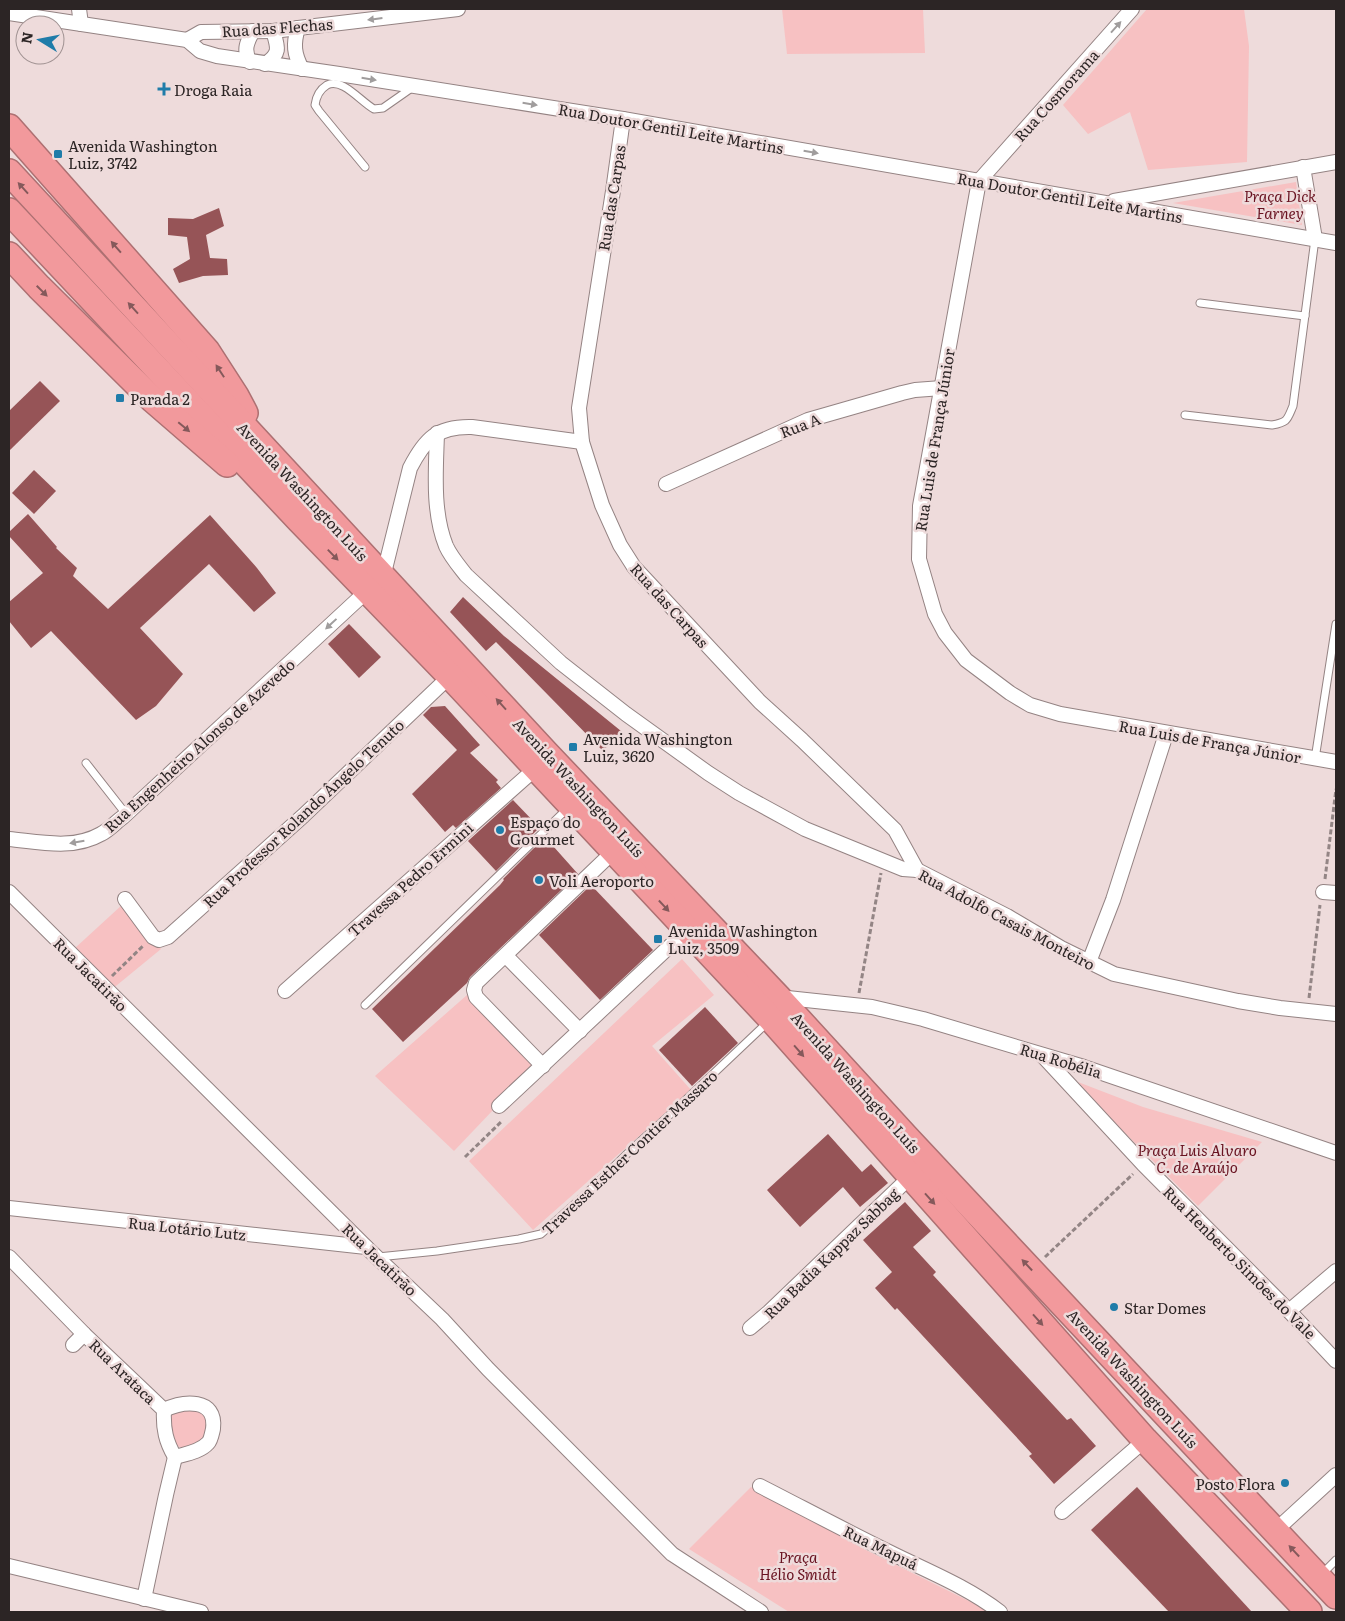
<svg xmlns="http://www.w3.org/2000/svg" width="1345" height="1621" viewBox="0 0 1345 1621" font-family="Literata,serif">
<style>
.green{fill:#f7c1c2}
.building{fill:#965457}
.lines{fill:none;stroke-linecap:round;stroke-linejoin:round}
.lane-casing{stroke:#948383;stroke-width:9}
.street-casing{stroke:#948383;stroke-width:16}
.highway-casing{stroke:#ad7072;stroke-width:28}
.path{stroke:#938585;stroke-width:3;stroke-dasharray:5 2.5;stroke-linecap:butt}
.lane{stroke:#fff;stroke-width:7}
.street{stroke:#fff;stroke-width:14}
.highway{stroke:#f2999c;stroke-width:25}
.oneway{fill:#a09d9d}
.oneway2{fill:#85595b}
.poi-dot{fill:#1f7ca9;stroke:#eedbdb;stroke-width:2}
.labels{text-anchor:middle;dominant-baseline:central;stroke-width:5;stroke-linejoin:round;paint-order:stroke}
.street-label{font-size:15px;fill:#2c2525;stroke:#eedbdb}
.poi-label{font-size:15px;fill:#2c2525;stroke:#eedbdb;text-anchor:start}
.park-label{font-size:15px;font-style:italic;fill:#691321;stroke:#eedbdb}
</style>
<rect width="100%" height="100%" fill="#eedbdb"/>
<g class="green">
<path d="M782 9H923L925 53 787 54Z"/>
<path d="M1147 9H1244L1249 46 1247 162 1148 170 1130 112 1088 134 1063 105Z"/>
<path d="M1296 182 1302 225 1173 203Z"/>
<path d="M122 905 161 949 111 990 74 949Z"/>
<path d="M682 959 714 995 652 1046 691 1090 533 1230 469 1161Z"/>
<path d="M467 995 536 1065 454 1151 375 1076Z"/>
<path d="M1078 1082 1143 1107 1262 1142 1198 1206 1115 1123Z"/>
<path d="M197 1408 207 1418 206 1438C194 1445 189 1452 175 1445L168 1420 177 1409Z"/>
<path d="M751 1487 864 1549 991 1612H789L689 1549Z"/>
</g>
<g class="building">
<path d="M219 208 224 226 206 235 210 258 227 259 228 275 203 276 179 283 173 269 190 259 187 237 168 235V218L193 219Z"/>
<path d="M40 381 60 401 9 451V411Z"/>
<path d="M34 470 56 491 34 514 12 493Z"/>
<path d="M28 514 57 547 56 548 77 568 73 576 108 609 210 515 257 568 276 593 254 612 209 564 140 628 183 674 156 706 136 720 51 631 31 648 9 621V602L43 573 9 536V532Z"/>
<path d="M463 597 504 636 621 731 603 751 496 642 486 651 450 612Z"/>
<path d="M349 624 381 657 359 678 328 644Z"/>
<path d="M445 706 480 745 470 753 498 780 496 782 501 788 456 828 453 825 445 832 412 794 457 750 423 715 431 707Z"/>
<path d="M513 800 536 824 535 826 538 829 496 871 468 841Z"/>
<path d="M545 837 578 874 470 977 467 983 403 1042 372 1009 500 885 504 880 503 879Z"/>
<path d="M591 885 653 950 600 1000 539 935Z"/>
<path d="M705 1007 738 1043 692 1086 659 1050Z"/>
<path d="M828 1134 862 1172 871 1164 888 1183 860 1207 843 1187 800 1227 767 1190Z"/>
<path d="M905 1202 931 1231 913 1247 936 1272 933 1275 1067 1420 1071 1418 1096 1446 1054 1484 1029 1456 1032 1454 897 1308 895 1310 875 1288 892 1272 863 1240Z"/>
<path d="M1137 1487 1252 1612H1169L1091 1530Z"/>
</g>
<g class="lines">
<g class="lane-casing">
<g id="lane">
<path d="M365 167 319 111 315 105C316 97 319 90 327 85 342 77 361 102 374 109L383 108 413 87"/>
<path d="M1200 303 1305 316"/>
<path d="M1185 415 1272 425C1288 422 1287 420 1293 406L1315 239"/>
<path d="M1315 759 1336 624"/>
<path d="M86 763 126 814"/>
<path d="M365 1005 568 808"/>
<path d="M378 1257 437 1251 519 1239 541 1234 587 1193 633 1148 675 1110 768 1022"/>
<path d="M1321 1575 1336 1560"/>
</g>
</g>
<g class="street-casing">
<g id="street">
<path d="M79 9 81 24"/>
<path d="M9 13 187 40 200 51 217 56 339 74 623 119 1336 243"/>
<path d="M298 28C293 44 294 54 302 69"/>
<path d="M187 40 201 32 273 31 458 9"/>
<path d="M250 62C243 50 247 42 253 31"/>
<path d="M265 64C281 54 278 47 273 31"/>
<path d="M623 119 613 191 579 408 582 442 602 505 620 545 634 567 760 702 802 740 895 830 917 870"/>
<path d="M1303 167 1315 239"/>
<path d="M979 181 920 506 919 559 935 614 945 633 966 660 1010 693 1030 705 1060 714 1336 762"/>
<path d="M979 181 1132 9"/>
<path d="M1114 201 1336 162"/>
<path d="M437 433C436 469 432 511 446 546 451 557 459 566 466 575L561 663 626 714 708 773 739 793 805 829 903 869 917 870 1007 916 1061 948 1114 974 1238 1001 1280 1008 1336 1014"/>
<path d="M666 484 808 420 902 393 915 390 942 388"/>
<path d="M383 577 410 468C425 439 437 426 472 427L582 442"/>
<path d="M9 839C40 842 73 850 101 834 109 830 116 822 123 817L367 591"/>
<path d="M9 892 366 1247 442 1319 488 1369 672 1554 761 1612"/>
<path d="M1323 892 1336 893"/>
<path d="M125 899 153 937 159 940 168 937 303 816 450 676"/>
<path d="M506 956 580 1031"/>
<path d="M1089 962 1113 900 1166 734"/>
<path d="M285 991 535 769"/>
<path d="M778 997 872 1007 923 1019 1084 1067 1336 1153"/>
<path d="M1042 1055 1143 1164 1289 1311 1336 1361"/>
<path d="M543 1066 476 997 474 990 476 983 613 852"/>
<path d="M499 1106 687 930"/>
<path d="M9 1208 366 1247"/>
<path d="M9 1257 84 1334 164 1410C163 1429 166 1442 175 1457"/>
<path d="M1289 1311 1336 1271"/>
<path d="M750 1328 769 1312 910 1177"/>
<path d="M73 1345 84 1334"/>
<path d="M164 1410C183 1401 217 1397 213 1429 212 1433 211 1440 208 1443 200 1452 185 1454 175 1457"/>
<path d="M760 1486C803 1508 846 1531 889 1552 927 1571 966 1586 1000 1612"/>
<path d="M1062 1512 1145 1440"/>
<path d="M1275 1531 1336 1475"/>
<path d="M9 1566 201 1612"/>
<path d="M144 1599 166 1495 175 1457"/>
</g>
</g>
<g class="highway-casing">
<g id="highway">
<path d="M9 127 207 351 236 396 245 413"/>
<path d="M9 172 546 753 778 997 906 1137 1336 1596"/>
<path d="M9 211 299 520 450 676 771 1019 1145 1440 1309 1612"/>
<path d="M9 255 39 287 153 400 227 464"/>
</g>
</g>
<g class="path">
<path d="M1325 879 1336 789"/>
<path d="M112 976 143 946"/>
<path d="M859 993 881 873"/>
<path d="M1309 998 1320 905"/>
<path d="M465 1157 502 1121"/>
<path d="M1045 1257 1133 1174"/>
</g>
<use href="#lane" class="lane"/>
<use href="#street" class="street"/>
<use href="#highway" class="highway"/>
</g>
<defs><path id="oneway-solid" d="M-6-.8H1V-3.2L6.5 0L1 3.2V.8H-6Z" transform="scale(1.25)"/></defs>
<g class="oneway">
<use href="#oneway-solid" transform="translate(375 19) rotate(173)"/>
<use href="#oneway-solid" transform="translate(1116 27) rotate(-48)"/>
<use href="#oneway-solid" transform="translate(369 79) rotate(9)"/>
<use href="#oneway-solid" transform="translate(530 104) rotate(9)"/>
<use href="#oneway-solid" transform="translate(811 152) rotate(10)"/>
<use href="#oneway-solid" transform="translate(331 624) rotate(137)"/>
<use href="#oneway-solid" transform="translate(77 842) rotate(170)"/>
</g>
<g class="oneway2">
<use href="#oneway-solid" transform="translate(23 188) rotate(-132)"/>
<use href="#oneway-solid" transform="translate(116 247) rotate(-131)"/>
<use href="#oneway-solid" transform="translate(42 291) rotate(45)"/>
<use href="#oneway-solid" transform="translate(133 308) rotate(-132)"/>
<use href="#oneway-solid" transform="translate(220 371) rotate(-123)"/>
<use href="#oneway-solid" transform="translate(184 427) rotate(40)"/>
<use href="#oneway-solid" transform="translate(333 555) rotate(46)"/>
<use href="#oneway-solid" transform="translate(501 704) rotate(-132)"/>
<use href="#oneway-solid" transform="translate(664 906) rotate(47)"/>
<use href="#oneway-solid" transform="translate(799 1051) rotate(49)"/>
<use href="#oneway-solid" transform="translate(930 1199) rotate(48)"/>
<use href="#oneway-solid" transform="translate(1027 1265) rotate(-133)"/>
<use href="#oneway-solid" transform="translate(1038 1320) rotate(48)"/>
<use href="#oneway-solid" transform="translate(1294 1551) rotate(-133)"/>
</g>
<g class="poi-dot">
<path d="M161.5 81.5h5v5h5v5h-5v5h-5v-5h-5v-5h5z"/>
<rect x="53" y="149" width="10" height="10" rx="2.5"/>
<rect x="115" y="393" width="10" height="10" rx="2.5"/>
<rect x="568" y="742" width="10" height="10" rx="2.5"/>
<circle cx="500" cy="830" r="5"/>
<circle cx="539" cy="880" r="5"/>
<rect x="653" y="934" width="10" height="10" rx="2.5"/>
<circle cx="1114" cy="1307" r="5"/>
<circle cx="1285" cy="1483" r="5"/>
</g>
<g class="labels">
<g class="street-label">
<text transform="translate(277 27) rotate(-4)">Rua das Flechas</text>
<text transform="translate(1056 95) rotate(-48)">Rua Cosmorama</text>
<text transform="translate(671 128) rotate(10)">Rua Doutor Gentil Leite Martins</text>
<text transform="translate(1070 197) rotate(10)">Rua Doutor Gentil Leite Martins</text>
<text transform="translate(611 198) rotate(-81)">Rua das Carpas</text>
<text transform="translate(800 425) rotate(-21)">Rua A</text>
<text transform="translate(934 440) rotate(-81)">Rua Luis de França Júnior</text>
<text transform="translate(303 491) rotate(47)">Avenida Washington Luís</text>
<text transform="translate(670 605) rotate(48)">Rua das Carpas</text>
<text transform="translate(1210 741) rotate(10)">Rua Luis de França Júnior</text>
<text transform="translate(199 745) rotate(-42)">Rua Engenheiro Alonso de Azevedo</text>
<text transform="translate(579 787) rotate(47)">Avenida Washington Luís</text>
<text transform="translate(303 813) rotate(-43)">Rua Professor Rolando Ângelo Tenuto</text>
<text transform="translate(410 879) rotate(-42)">Travessa Pedro Ermini</text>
<text transform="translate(1007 919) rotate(28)">Rua Adolfo Casais Monteiro</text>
<text transform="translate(91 974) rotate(45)">Rua Jacatirão</text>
<text transform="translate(1061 1060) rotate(17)">Rua Robélia</text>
<text transform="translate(856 1082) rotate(48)">Avenida Washington Luís</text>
<text transform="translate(629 1152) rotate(-43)">Travessa Esther Contier Massaro</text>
<text transform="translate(187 1228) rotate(6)">Rua Lotário Lutz</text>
<text transform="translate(831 1253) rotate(-44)">Rua Badia Kappaz Sabbag</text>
<text transform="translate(380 1259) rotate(44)">Rua Jacatirão</text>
<text transform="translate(1240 1262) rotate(45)">Rua Henberto Simões do Vale</text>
<text transform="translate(123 1371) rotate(44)">Rua Arataca</text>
<text transform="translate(1133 1378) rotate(47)">Avenida Washington Luís</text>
<text transform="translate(881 1547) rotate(26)">Rua Mapuá</text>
</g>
<g class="poi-label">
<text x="174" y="89">Droga Raia</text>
<text x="68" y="145">Avenida Washington<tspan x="68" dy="17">Luiz, 3742</tspan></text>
<text x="130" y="398">Parada 2</text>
<text x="583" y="738">Avenida Washington<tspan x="583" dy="17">Luiz, 3620</tspan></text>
<text x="510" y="821">Espaço do<tspan x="510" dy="17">Gourmet</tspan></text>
<text x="549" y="880">Voli Aeroporto</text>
<text x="668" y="930">Avenida Washington<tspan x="668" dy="17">Luiz, 3509</tspan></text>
<text x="1124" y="1307">Star Domes</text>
<text x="1275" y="1483" text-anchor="end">Posto Flora</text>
</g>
<g class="park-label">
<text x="1280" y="195">Praça Dick<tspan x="1280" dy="17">Farney</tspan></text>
<text x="1197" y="1149">Praça Luis Alvaro<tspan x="1197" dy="17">C. de Araújo</tspan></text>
<text x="798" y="1556">Praça<tspan x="798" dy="17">Hélio Smidt</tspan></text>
</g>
</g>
<rect width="1345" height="1621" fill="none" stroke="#2c2525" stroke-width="20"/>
<g transform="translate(40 40) rotate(280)"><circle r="24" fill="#eedbdb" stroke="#a09292"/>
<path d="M0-4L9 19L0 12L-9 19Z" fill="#1f7ca9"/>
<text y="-8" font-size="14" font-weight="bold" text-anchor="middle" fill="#2c2525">N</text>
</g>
</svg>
